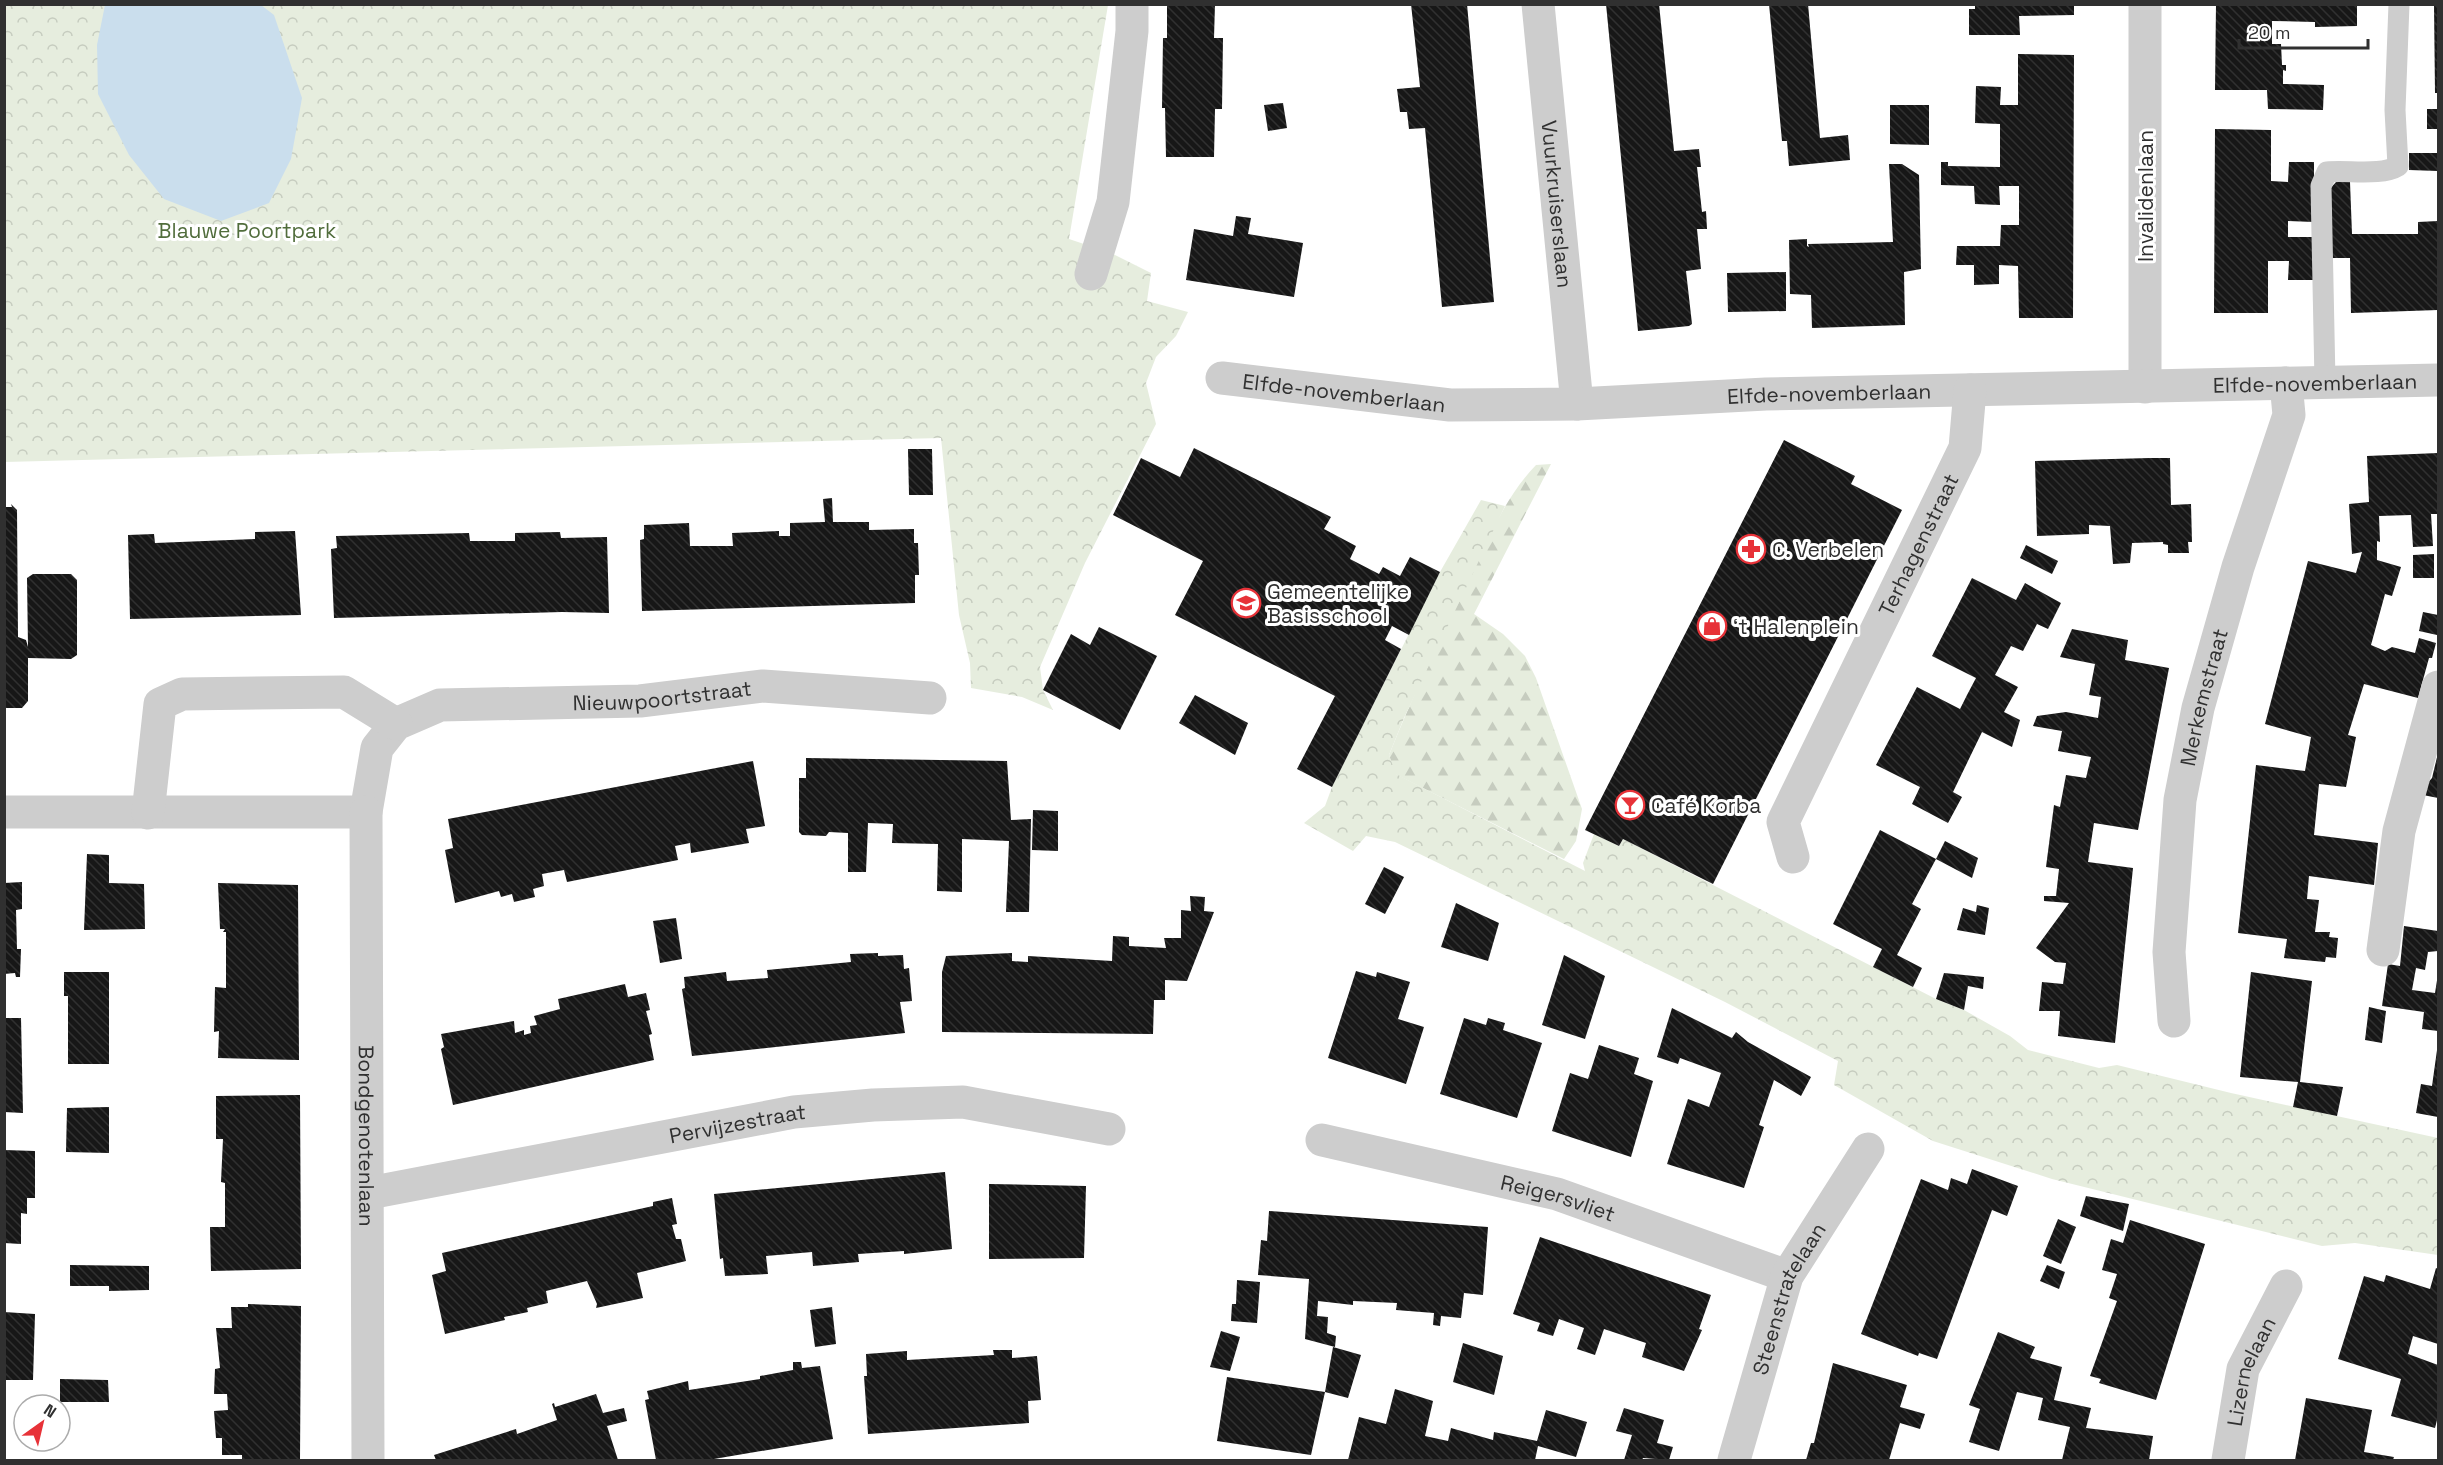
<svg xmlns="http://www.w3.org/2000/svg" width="2443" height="1465" viewBox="0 0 2443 1465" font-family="'Space Grotesk',sans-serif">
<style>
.forest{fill:url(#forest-firs)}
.park{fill:url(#park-crowns)}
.water{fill:#cadeed}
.building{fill:url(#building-back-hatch)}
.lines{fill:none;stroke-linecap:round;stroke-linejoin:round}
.service{stroke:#cdcdcd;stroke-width:21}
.minor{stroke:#cdcdcd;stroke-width:33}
.labels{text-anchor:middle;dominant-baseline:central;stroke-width:6;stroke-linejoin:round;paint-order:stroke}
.street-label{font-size:21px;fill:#303030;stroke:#fff}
.park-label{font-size:21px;fill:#516d3c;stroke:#fff}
.poi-label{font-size:21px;fill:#303030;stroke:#fff;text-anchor:start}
</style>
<defs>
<pattern id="forest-firs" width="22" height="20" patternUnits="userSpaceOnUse" patternTransform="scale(1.5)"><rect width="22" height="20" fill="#e6edde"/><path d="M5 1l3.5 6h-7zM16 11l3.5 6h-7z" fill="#c6ccbf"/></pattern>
<pattern id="park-crowns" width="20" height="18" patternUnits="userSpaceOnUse" patternTransform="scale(1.5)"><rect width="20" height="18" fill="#e6edde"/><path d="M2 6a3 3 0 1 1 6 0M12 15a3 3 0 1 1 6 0" fill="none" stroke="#c6ccbf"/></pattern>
<pattern id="building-back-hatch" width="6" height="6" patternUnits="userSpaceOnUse" patternTransform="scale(1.5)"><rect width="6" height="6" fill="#171717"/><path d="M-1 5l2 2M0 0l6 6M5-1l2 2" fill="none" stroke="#303030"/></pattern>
</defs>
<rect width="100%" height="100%" fill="#fff"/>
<path class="forest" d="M1551 464 1474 614 1503 634 1525 656 1536 678 1582 809 1576 841 1564 859 1395 774 1389 755C1414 693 1443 631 1473 570 1491 533 1507 495 1536 465Z"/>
<g class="park">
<path d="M4 5H1108L1069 239 1111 253 1151 273 1147 301 1188 312 1176 336 1156 357 1146 383 1156 424 1085 563 1040 667 1043 690 1053 710 1022 697 971 688 970 663 959 615 941 438 5 462Z"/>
<path d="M1481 500 1505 506 1404 718 1389 755 1396 774 1585 871 1583 863 1594 834 1619 846 1623 839 1936 999 1964 1010 2010 1036 2028 1050 2099 1068 2117 1065 2231 1093 2438 1138V1255L2355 1243 2322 1246 2052 1179 1933 1141 1834 1085 1838 1061 1725 1002 1395 842 1366 836 1353 851 1304 823 1325 806 1332 787 1440 572Z"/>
</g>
<path class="water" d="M105 5H261L274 15 302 98 291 159 269 203 221 221 164 199 129 155 98 94 97 45Z"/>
<g class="building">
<path d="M1167 4H1215L1214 38H1223L1222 109H1215L1214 157H1166L1165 108H1162L1163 38H1167Z"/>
<path d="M1411 4H1467L1494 302 1442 307 1425 128 1409 129 1407 112H1400L1397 89 1420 87Z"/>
<path d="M1606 4H1659L1674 151 1699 149 1701 167H1697L1702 212 1706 211 1707 229H1697L1701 269 1686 271 1692 324 1689 326 1638 331Z"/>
<path d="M1769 4H1808L1820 138 1848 135 1850 160 1789 166 1787 141H1782Z"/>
<path d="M1975 4H2074V15L2019 16 2020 35H1969V9H1975Z"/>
<path d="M2216 4H2357V26L2315 27V22L2272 21V44H2281L2282 65H2286V71L2283 70V84L2324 85 2323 110 2268 109 2267 90H2215Z"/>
<path d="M2434 4H2438V93H2435Z"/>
<path d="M2018 54 2074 55 2073 318H2019L2018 266 1999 265V284L1974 285V265H1956L1957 246H2000L2001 225H2019V186H1999L2000 205 1975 204 1974 186 1941 185V162H1948V166L2000 167V124L1975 123 1976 86 2001 87 2000 105H2018Z"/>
<path d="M1283 103 1287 128 1268 131 1264 105Z"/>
<path d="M1890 105H1929V145L1890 144Z"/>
<rect x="2427" y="109" width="11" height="20"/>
<path d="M2215 129 2271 130V181L2288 182 2289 162H2314V222L2288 221V237H2314V280H2288L2289 261H2268V313H2214Z"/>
<path d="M2409 153H2438V171L2409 170Z"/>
<path d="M1889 164H1902L1919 175 1921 269 1904 272 1905 325 1812 328 1811 295 1790 294 1789 240 1807 239V246L1809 247 1808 244 1893 242Z"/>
<path d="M2336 182H2350L2352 234H2418V222L2438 221V310L2351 313 2350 258H2330L2328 191Z"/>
<path d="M1236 216 1251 218 1248 234 1303 243 1294 297 1186 280 1194 229 1233 236Z"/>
<path d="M1786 272V311L1728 312 1727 273Z"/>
<path d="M1784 440 1855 476 1851 484 1902 510 1713 884 1623 839 1619 846 1585 830Z"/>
<path d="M1194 448 1331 517 1324 529 1356 546 1350 559 1379 574 1383 567 1400 576 1410 557 1440 572 1409 635 1392 626 1385 640 1401 649 1332 787 1297 769 1335 696 1175 615 1203 561 1113 515 1141 458 1180 477Z"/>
<path d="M908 449H932L933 495H909Z"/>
<path d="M2438 453V514H2431L2433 546 2413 547 2411 515 2379 516 2380 542 2377 541V560L2401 567 2392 596 2385 594 2371 645 2385 651 2392 647 2415 653 2419 638 2436 643 2432 658H2429L2418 698 2364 684 2348 735 2356 737 2346 787 2319 784 2314 835 2378 843 2374 885 2309 876 2307 899 2319 900 2315 932H2330L2329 937 2338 938 2336 958 2326 957 2325 962 2284 958 2287 939 2238 933 2256 765 2305 771 2311 737 2265 724 2308 561 2356 573 2362 552 2352 554 2349 504 2369 502 2367 456Z"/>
<path d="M2150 458H2170L2171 505 2191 504 2192 542H2188L2189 553H2168V545L2163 544V542L2132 543 2130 563 2113 564 2110 526 2089 525V534L2037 536 2035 461Z"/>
<path d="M832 498 833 522H869V530L914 529V543H918L919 575H915V603L642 611 640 540 644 539V525L689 523 690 546H733L732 533 779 531V536H790V523L825 522 823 499Z"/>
<path d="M11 504 17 510 18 637 26 640 28 647 27 578 33 574H71L77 580V655L71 659 28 658V701L22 708H4V507H12Z"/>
<path d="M295 531 301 615 130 619 128 535 154 534 155 543 255 539V532Z"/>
<path d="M560 532 561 538 607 537 609 613 562 612 334 618 331 549 337 548 336 536 469 533 470 541H515V533Z"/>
<path d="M2026 545 2058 561 2052 574 2020 558Z"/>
<path d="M2434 554V578H2413V555Z"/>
<path d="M1972 578 2016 600 2025 583 2061 603 2048 629 2037 624 2023 651 2011 646 1995 675 2018 687 2004 712 2020 720 2012 747 1982 732 1953 792 1962 797 1948 823 1912 804 1920 787 1876 765 1917 687 1960 709 1967 695 1976 678 1932 656Z"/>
<path d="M2423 612 2438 615 2437 635 2419 631Z"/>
<path d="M1099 627 1157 656 1120 730 1043 690 1071 634 1090 645Z"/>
<path d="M2072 629 2128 640 2125 660 2169 668 2138 830 2094 823 2088 862 2133 868 2115 1043 2058 1036 2060 1011H2039L2042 982 2063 984 2066 963 2055 962 2036 948 2069 903 2044 901V896H2056L2059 869 2046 867 2054 805 2060 807 2066 775 2086 778 2091 757 2058 751 2062 731 2033 726 2037 716 2066 712 2098 718 2101 697 2089 695 2095 664 2060 657Z"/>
<path d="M1195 695 1248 723 1235 755 1179 723Z"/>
<path d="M2438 753V798L2418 794 2432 778Z"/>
<path d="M806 758 1007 761 1011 820 1031 819 1029 912H1006L1009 841 962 839V892L937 891 938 844 892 843 893 824 868 823 866 872H848V833L829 832 826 836 802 835 799 832V778H806Z"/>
<path d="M753 761 765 826 746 829 749 843 691 853 690 843 675 846 678 860 567 882 564 870 542 874 544 886 533 889 535 897 514 902 512 894 501 897 499 891 455 903 445 850 453 848 448 819Z"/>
<path d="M1033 810 1058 811V851L1032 850Z"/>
<path d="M1880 830 1936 859 1912 904 1921 909 1897 955 1922 968 1913 987 1873 967 1882 949 1833 924Z"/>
<path d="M1945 841 1978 858 1972 878 1936 859Z"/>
<path d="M87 854 109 855V883L144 884 145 929 84 930Z"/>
<path d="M1384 867 1404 877 1385 914 1365 904Z"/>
<path d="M22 882V909L16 910 17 949H21L20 977H16L15 973 4 974V883Z"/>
<path d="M218 883 298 885 299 1060 218 1058 219 1031 214 1032 215 987 226 988V932H223L225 929H220Z"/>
<path d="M1190 896 1205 897 1204 911 1214 912 1187 981 1165 980V1000H1154L1153 1034 942 1032V972L946 956 1012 953V961L1028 962V956L1112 961 1113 936 1129 937V946L1166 948 1164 938H1181V910L1191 911Z"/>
<path d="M1456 903 1499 923 1488 961 1441 947Z"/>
<path d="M1977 905 1989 908 1985 935 1957 930 1963 908 1976 912Z"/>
<path d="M676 918 682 959 660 963 653 921Z"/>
<path d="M2404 926 2438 931V951L2428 952 2425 970 2416 968 2412 990 2435 993 2438 974V1031L2422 1029 2424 1012 2382 1006 2388 964 2400 966Z"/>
<path d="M878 953V956L903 955 904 969 909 968 912 1001 900 1002 905 1033 692 1056 682 989 685 988 684 977 726 972 727 981 768 978 767 970 851 962 850 954Z"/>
<path d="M1564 955 1605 976 1585 1039 1542 1025Z"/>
<path d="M1356 971 1376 977 1377 972 1410 982 1398 1019 1424 1027 1406 1084 1328 1058Z"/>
<path d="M64 972H109V1064H68V996H64Z"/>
<path d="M2251 972 2312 981 2300 1082 2343 1087 2337 1116 2293 1107 2298 1082 2240 1077Z"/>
<path d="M1944 973 1984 977 1983 989 1968 986 1964 1010 1936 999Z"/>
<path d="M625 984 628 997 646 993 650 1010 646 1011 652 1034 649 1035 654 1060 453 1105 441 1049 444 1047 441 1034 514 1021 515 1033 524 1030V1035L531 1033 530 1026 537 1025 534 1016 560 1009 558 999Z"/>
<path d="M2369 1007 2386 1011 2382 1043 2365 1040Z"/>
<path d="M1672 1008 1732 1038 1736 1032 1748 1042 1811 1077 1801 1096 1774 1080 1759 1125 1764 1127 1744 1188 1667 1164 1688 1099 1709 1107 1721 1073 1680 1058 1678 1064 1657 1057Z"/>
<path d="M4 1018H21L23 1113 4 1112Z"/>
<path d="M1464 1018 1486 1025 1488 1018 1505 1023 1503 1030 1542 1043 1517 1118 1440 1094Z"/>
<path d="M1599 1045 1639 1058 1634 1074 1653 1081 1631 1157 1552 1131 1570 1073 1588 1079Z"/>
<path d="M2437 1050 2438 1117 2416 1113 2421 1084 2432 1086Z"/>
<path d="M300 1095 301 1269 211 1271 210 1227H225V1183L221 1182 223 1139H216V1096Z"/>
<path d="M109 1107V1153L66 1152 67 1108Z"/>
<path d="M4 1150 35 1151V1198H27V1214L21 1213V1244L4 1243Z"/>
<path d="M1972 1169 2018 1186 2007 1216 1992 1210 1937 1359 1919 1353 1918 1356 1861 1334 1921 1179 1948 1190 1951 1178 1967 1184Z"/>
<path d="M945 1172 952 1249 904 1254V1251L858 1254 859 1262 813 1266 812 1252 766 1256 768 1274 725 1276 723 1258 720 1259 714 1194Z"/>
<path d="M989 1184 1086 1186 1084 1258 989 1259Z"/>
<path d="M2086 1196 2129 1204 2123 1231 2080 1216Z"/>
<path d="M672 1198 677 1224 672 1225 676 1239H681L686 1261 637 1273 643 1298 596 1308 597 1304 587 1281 546 1291 548 1303 527 1308 528 1312 504 1317 505 1320 445 1334 432 1275 446 1271 442 1253 653 1206V1202Z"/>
<path d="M1269 1211 1488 1227 1483 1295 1464 1293 1461 1318 1441 1316 1440 1326 1433 1325 1434 1313 1396 1310 1397 1303 1353 1301V1305L1318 1301 1317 1316 1328 1317 1327 1333 1336 1336 1335 1347 1305 1339 1309 1279 1258 1275 1261 1240 1267 1241Z"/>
<path d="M2058 1219 2076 1227 2061 1264 2043 1256Z"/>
<path d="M2130 1220 2205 1244 2156 1400 2099 1383 2101 1379 2090 1376 2117 1301 2109 1298 2117 1274 2102 1270 2111 1239 2123 1243Z"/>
<path d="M1540 1237 1711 1295 1699 1329 1702 1330 1684 1371 1642 1357 1646 1343 1604 1329 1595 1355 1577 1349 1584 1328 1559 1319 1553 1336 1537 1331 1540 1323 1513 1314Z"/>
<path d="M70 1265 149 1266V1290L109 1291V1286H70Z"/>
<path d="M2047 1265 2065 1272 2059 1289 2040 1281Z"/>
<path d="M2436 1268 2438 1269V1344L2413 1336 2408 1354 2438 1365V1416L2435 1428 2391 1416 2401 1379 2338 1359 2364 1276 2384 1282 2386 1275 2430 1289Z"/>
<path d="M1237 1280 1260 1282 1257 1323 1231 1321 1232 1304H1236Z"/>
<path d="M248 1304 301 1306 300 1460H242V1455H222V1438H216L214 1411 228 1410 227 1394H214L215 1369 220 1368 216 1328H232L231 1307H248Z"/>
<path d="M832 1307 836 1344 815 1347 810 1310Z"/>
<path d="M4 1312 35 1314 33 1380H4Z"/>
<path d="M1221 1331 1240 1337 1230 1371 1210 1367Z"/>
<path d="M1998 1332 2035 1347 2030 1358 2062 1367 2054 1400 2091 1408 2086 1428 2153 1436 2149 1460H2062L2070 1427 2038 1420 2043 1398 2017 1392 1999 1451 1969 1442 1980 1409 1969 1405Z"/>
<path d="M1463 1343 1503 1356 1494 1395 1453 1382Z"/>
<path d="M1333 1347 1361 1355 1348 1398 1325 1392 1311 1455 1217 1441 1227 1377 1325 1392Z"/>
<path d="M993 1350H1012V1358L1037 1356 1041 1400 1028 1401 1029 1423 868 1434 864 1376H867L866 1354 907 1351V1360L994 1355Z"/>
<path d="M793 1362H801L802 1368 820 1366 833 1439 708 1460H656L645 1400 649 1399 647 1391 688 1381 689 1390 760 1379V1376L793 1370Z"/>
<path d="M1833 1363 1907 1385 1900 1407 1925 1414 1920 1429 1900 1423 1889 1460H1806L1811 1443H1814Z"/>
<path d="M60 1379 108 1380 109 1402H60Z"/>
<path d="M1395 1389 1433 1401 1425 1436 1448 1441 1451 1428 1493 1440 1494 1432 1537 1441 1546 1410 1587 1422 1576 1457 1538 1446 1535 1460H1348L1359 1417 1386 1424Z"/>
<path d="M596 1394 603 1413 624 1408 627 1421 607 1426 618 1460H436L434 1455 516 1429 517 1434 557 1420 552 1404 554 1403 555 1407Z"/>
<path d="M2306 1398 2372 1410 2364 1452 2394 1457 2393 1460H2295Z"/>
<path d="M1624 1408 1664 1420 1657 1443 1673 1447 1669 1460 1643 1458 1642 1460H1624L1632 1435 1616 1431Z"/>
</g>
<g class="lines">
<path class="service" d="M2325 381 2321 186 2327 172C2348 170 2382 176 2398 166L2395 110 2399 4"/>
<g class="minor">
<path id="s1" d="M1538 4 1577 404"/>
<path d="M2145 4V387"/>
<path d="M1091 274 1113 202 1132 31V4"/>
<path id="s2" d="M1222 378 1450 405 1577 404 1766 394 2438 380"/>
<path id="s3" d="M4 812H366L377 748 396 724 440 705 640 701 763 686 930 698"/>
<path id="s4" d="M366 812 368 1460"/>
<path d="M148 813 160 704 182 694 344 692 396 724"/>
<path id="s5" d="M1793 857 1783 822 1965 448 1970 390"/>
<path d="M2383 950 2399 831 2438 687"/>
<path id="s6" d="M2174 1021 2169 952 2180 800 2198 708 2238 567 2289 415 2286 383"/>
<path id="s7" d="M1322 1140 1557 1194 1787 1276"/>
<path id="s8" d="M369 1193 794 1112 873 1105 963 1102 1109 1129"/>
<path id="s9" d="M1734 1460 1787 1276 1868 1149"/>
<path id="s10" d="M2228 1460 2243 1369 2286 1286"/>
</g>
</g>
<defs>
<g id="pharmacy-ring" transform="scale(1.5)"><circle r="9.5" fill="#fff" stroke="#e73238" stroke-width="1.5"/><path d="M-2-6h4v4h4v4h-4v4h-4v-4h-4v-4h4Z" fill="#e73238"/></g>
<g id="school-ring" transform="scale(1.5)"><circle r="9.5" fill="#fff" stroke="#e73238" stroke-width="1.5"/><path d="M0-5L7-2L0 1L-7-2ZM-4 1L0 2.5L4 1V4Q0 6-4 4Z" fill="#e73238"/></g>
<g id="shop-ring" transform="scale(1.5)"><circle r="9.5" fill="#fff" stroke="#e73238" stroke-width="1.5"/><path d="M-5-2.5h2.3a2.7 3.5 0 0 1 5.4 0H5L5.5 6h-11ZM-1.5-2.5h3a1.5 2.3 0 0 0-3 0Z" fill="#e73238"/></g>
<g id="bar-ring" transform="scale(1.5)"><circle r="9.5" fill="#fff" stroke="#e73238" stroke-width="1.5"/><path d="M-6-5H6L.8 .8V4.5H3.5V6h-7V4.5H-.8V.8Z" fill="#e73238"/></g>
</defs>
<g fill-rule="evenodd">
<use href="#pharmacy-ring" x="1751" y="549"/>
<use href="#school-ring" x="1246" y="603"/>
<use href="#shop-ring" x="1712" y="626"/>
<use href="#bar-ring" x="1630" y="805"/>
</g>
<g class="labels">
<g class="street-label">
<text transform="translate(2145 196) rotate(-90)">Invalidenlaan</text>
<text stroke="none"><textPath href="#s1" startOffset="201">Vuurkruiserslaan</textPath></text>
<text stroke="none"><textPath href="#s2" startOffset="1095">Elfde-novemberlaan</textPath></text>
<text stroke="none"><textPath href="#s2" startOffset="123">Elfde-novemberlaan</textPath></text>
<text stroke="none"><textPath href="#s2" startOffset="609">Elfde-novemberlaan</textPath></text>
<text stroke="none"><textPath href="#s5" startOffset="345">Terhagenstraat</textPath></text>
<text stroke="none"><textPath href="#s3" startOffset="728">Nieuwpoortstraat</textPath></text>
<text stroke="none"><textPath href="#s6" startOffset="327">Merkemstraat</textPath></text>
<text stroke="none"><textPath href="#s8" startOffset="375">Pervijzestraat</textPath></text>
<text stroke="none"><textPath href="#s4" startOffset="324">Bondgenotenlaan</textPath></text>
<text stroke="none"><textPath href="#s7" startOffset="243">Reigersvliet</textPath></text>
<text stroke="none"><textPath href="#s9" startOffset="171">Steenstratelaan</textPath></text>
<text stroke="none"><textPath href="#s10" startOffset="92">Lizernelaan</textPath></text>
</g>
<g class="park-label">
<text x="247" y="230">Blauwe Poortpark</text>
</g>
<g class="poi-label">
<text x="1772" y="549">C. Verbelen</text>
<text x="1267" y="591">Gemeentelijke<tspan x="1267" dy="24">Basisschool</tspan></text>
<text x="1733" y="626">‘t Halenplein</text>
<text x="1651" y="805">Café Korba</text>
</g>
</g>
<rect width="2443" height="1465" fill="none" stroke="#303030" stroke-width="12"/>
<g transform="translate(42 1423) rotate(34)"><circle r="28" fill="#ffffff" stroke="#acacac" stroke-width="1.5"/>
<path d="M0-4.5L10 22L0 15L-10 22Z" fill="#e73238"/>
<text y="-9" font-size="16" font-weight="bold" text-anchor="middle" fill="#303030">N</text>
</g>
<path d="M2239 39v9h129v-9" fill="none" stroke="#303030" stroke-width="3"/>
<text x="2248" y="39" font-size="18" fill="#303030" stroke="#ffffff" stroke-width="4.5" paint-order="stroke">20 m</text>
</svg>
